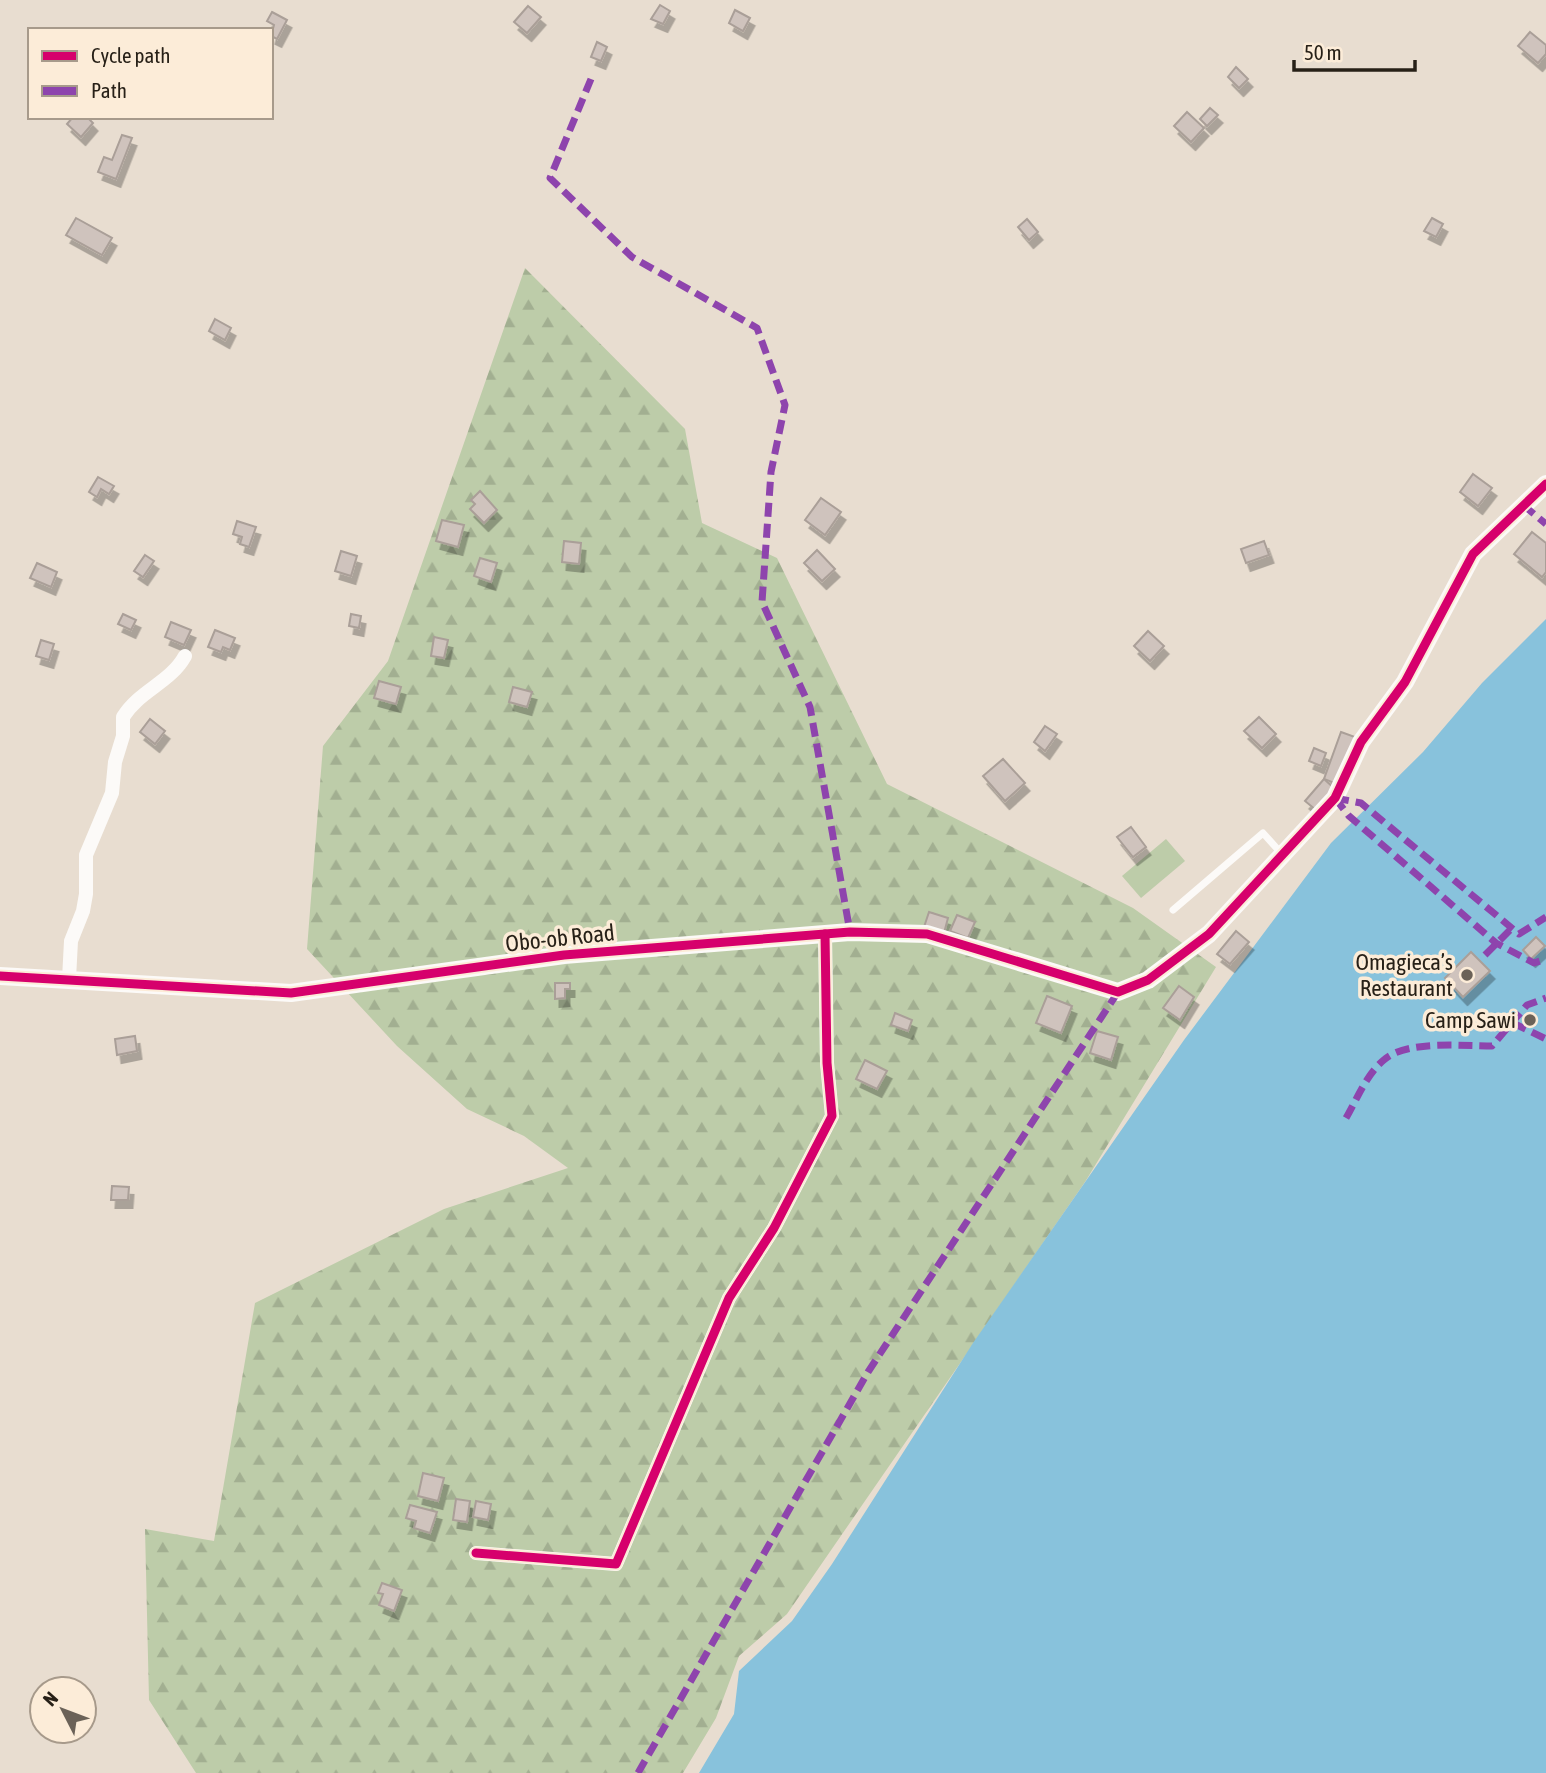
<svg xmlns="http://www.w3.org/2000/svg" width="1546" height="1773" viewBox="0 0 1546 1773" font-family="'Asap Condensed',sans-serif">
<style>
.forest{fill:url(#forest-firs)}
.garden{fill:#bdcca9}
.water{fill:#88c2dc}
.building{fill:#cfc3bd;stroke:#aa9f98;stroke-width:2;filter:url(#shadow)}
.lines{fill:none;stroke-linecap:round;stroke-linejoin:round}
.service{stroke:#fcfaf8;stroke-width:7}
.minor{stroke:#fcfaf8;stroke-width:14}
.tertiary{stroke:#fcfaf8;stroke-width:18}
.quiet{stroke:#8e44ad;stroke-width:7;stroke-dasharray:14 7;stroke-linecap:butt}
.cycleway-casing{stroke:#fcecd8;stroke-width:13}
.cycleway{stroke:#d6006c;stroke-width:9}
.poi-dot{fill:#6b6258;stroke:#fcecd8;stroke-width:2.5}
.labels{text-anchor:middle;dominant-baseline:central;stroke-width:7;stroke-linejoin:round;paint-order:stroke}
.street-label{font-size:23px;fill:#272017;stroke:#fcecd8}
.poi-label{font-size:23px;fill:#272017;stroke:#fcecd8;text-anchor:end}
</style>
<defs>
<pattern id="forest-firs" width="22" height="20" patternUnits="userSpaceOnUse" patternTransform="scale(1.75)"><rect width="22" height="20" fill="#bdcca9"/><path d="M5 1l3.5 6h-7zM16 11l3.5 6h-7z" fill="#a2af91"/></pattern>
<filter id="shadow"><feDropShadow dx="4.5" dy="8" stdDeviation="0" flood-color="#0004"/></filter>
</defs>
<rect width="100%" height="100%" fill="#e8ddd0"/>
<path class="forest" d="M525 268 685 429 702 523 777 558 887 784 1133 908 1216 967 1085 1182 787 1614 739 1656 716 1718 683 1773H196L149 1700 145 1529 214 1541 255 1303 444 1209 568 1168 524 1136 467 1109 397 1046 307 949 323 746 388 661Z"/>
<path class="garden" d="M1166 839 1185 861 1141 898 1122 876Z"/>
<path class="water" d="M1546 619V1773H699L734 1714 739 1671 792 1621 832 1564 973 1343 1184 1040 1331 843 1423 752 1482 683Z"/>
<g class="building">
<path d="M660 5 670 11 663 24 651 19Z"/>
<path d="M528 6 541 17 527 33 514 22Z"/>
<path d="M735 10 750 18 743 31 729 23Z"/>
<path d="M272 12 287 20 277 39 271 36 274 25 267 21Z"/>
<path d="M1530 32 1546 45V54L1538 63 1518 46Z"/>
<path d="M597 42 607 47 601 61 591 57Z"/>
<path d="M1236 67 1248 79 1239 88 1228 77Z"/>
<path d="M1210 108 1218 115 1207 126 1200 119Z"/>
<path d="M1187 112 1204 128 1191 142 1174 126Z"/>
<path d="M73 117H87L93 123 81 137 67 124Z"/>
<path d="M122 135 132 138 116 179 98 172 104 157 112 160Z"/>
<path d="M76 218 112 238 102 255 66 235Z"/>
<path d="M1432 218 1443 224 1436 237 1424 231Z"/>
<path d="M1027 219 1038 232 1029 240 1018 227Z"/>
<path d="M215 319 231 328 225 340 209 331Z"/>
<path d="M1473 474 1492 488 1478 506 1460 492Z"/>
<path d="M98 477 114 486 109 494 101 489 97 497 89 492Z"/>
<path d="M480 491 497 510 484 523 470 509 475 504 471 500Z"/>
<path d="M821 498 841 512 825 535 805 520Z"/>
<path d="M442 520 464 525 458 547 436 541Z"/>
<path d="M237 521 256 527 249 547 240 544 242 537 233 534Z"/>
<path d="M1532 532 1546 543V572L1542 577 1514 554Z"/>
<path d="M564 541 581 543 579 564 562 562Z"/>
<path d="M1264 541 1269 555 1246 563 1241 549Z"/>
<path d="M817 550 835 569 822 581 804 563Z"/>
<path d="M341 551 357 556 351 576 335 571Z"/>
<path d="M145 555 154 561 143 577 134 571Z"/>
<path d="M480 558 497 563 491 582 474 576Z"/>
<path d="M37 563 57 572 51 587 30 578Z"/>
<path d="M123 614 136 620 131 630 118 624Z"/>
<path d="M351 614 361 616 359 628 349 626Z"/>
<path d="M171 622 191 630 184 645 165 637Z"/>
<path d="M215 630 235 638 230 650 223 647 221 652 208 647Z"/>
<path d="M1148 631 1164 646 1150 661 1134 646Z"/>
<path d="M434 637 448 640 444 658 431 656Z"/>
<path d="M41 640 54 644 49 660 36 656Z"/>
<path d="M379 681 401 687 396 704 374 698Z"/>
<path d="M513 687 532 692 527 707 509 702Z"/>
<path d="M1259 717 1276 734 1262 748 1244 731Z"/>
<path d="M150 719 165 731 155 744 140 732Z"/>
<path d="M1045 726 1057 734 1045 751 1034 742Z"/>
<path d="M1341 732 1355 737 1337 784 1324 779Z"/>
<path d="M1314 748 1326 753 1321 766 1309 761Z"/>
<path d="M1003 759 1025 783 1005 801 983 776Z"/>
<path d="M1324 779 1335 789 1316 810 1305 801Z"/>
<path d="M1131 827 1146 847 1133 857 1117 837Z"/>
<path d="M929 912 948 918 944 933 924 927Z"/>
<path d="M957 915 975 922 968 938 950 931Z"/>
<path d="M1236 931 1249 942 1230 964 1217 954Z"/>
<path d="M1536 937 1545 946 1531 959 1523 950Z"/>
<path d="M1471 952 1490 971 1463 997 1445 978Z"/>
<path d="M555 983H570V989H565V998L555 999Z"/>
<path d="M1179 986 1194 997 1180 1020 1163 1008Z"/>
<path d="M1047 996 1072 1006 1061 1033 1036 1023Z"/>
<path d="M895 1013 912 1020 908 1031 891 1025Z"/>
<path d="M1097 1031 1118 1037 1111 1060 1090 1053Z"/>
<path d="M135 1036 137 1051 117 1055 115 1039Z"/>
<path d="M865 1060 887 1071 877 1089 856 1079Z"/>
<path d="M112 1186 129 1187 128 1200H111Z"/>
<path d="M423 1473 444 1478 438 1501 418 1496Z"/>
<path d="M456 1499 470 1501 467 1522 453 1520Z"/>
<path d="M476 1501 491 1504 488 1520 473 1517Z"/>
<path d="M410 1505 437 1512 430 1533 414 1528 416 1521 406 1518Z"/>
<path d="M382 1583 402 1590 394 1611 379 1605 383 1594 378 1593Z"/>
</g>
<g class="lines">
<path class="service" d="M1173 910 1263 833 1281 853"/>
<g class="minor">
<path d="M69 979 71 941 83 911 86 894V855L112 793 115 762 123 736V717C140 690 170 683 185 656"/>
<path d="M476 1553 616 1564 729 1298 774 1228 832 1116 827 1063 825 934"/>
</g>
<path class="tertiary" d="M0 976 291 993 564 955 850 932 927 934 1118 992 1148 980 1209 934 1335 798 1361 742 1405 682 1473 554 1546 484"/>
<g class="quiet">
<path d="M591 79 550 178 632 257 757 328 785 405 771 472 762 602 810 707 850 932"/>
<path d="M1523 505 1546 524"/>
<path d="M1335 798 1349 816 1496 943 1534 963 1546 959"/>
<path d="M1335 798 1361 803 1519 934 1546 917"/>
<path d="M1485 955 1513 927"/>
<path d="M1513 1023 1546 1039"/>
<path d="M1346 1118C1357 1099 1367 1073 1385 1059 1408 1040 1464 1046 1492 1046L1527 1005 1546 998"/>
<path d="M638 1773 868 1372 1118 992"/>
</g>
<g class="cycleway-casing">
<g id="cycleway">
<path d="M0 976 291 993 564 955 850 932 927 934 1118 992 1148 980 1209 934 1335 798 1361 742 1405 682 1473 554 1546 484"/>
<path d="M476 1553 616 1564 729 1298 774 1228 832 1116 827 1063 825 934"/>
</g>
</g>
<use href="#cycleway" class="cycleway"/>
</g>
<g class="poi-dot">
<circle cx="1467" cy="975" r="7"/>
<circle cx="1530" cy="1020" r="7"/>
</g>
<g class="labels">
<g class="street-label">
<text transform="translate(560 938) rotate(-6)">Obo-ob Road</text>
</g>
<g class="poi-label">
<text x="1453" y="962">Omagieca’s<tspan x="1453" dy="26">Restaurant</tspan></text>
<text x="1516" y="1020">Camp Sawi</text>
</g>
</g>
<rect x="28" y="28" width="245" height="91" fill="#fcecd8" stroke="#a79a8b" stroke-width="2"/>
<rect x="42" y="51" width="35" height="10" fill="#d6006c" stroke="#a79a8b" stroke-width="2"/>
<text x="91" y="63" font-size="21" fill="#272017">Cycle path</text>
<rect x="42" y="86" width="35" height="10" fill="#8e44ad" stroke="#a79a8b" stroke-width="2"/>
<text x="91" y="98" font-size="21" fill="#272017">Path</text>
<g transform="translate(63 1710) rotate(312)"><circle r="33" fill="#fcecd8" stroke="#a79a8b" stroke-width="2"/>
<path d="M0-5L12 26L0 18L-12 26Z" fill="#6b6258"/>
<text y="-10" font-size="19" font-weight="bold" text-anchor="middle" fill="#272017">N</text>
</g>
<path d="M1294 60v10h121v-10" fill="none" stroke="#272017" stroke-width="3.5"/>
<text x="1304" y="60" font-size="21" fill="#272017" stroke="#fcecd8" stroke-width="5" paint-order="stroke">50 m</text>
</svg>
